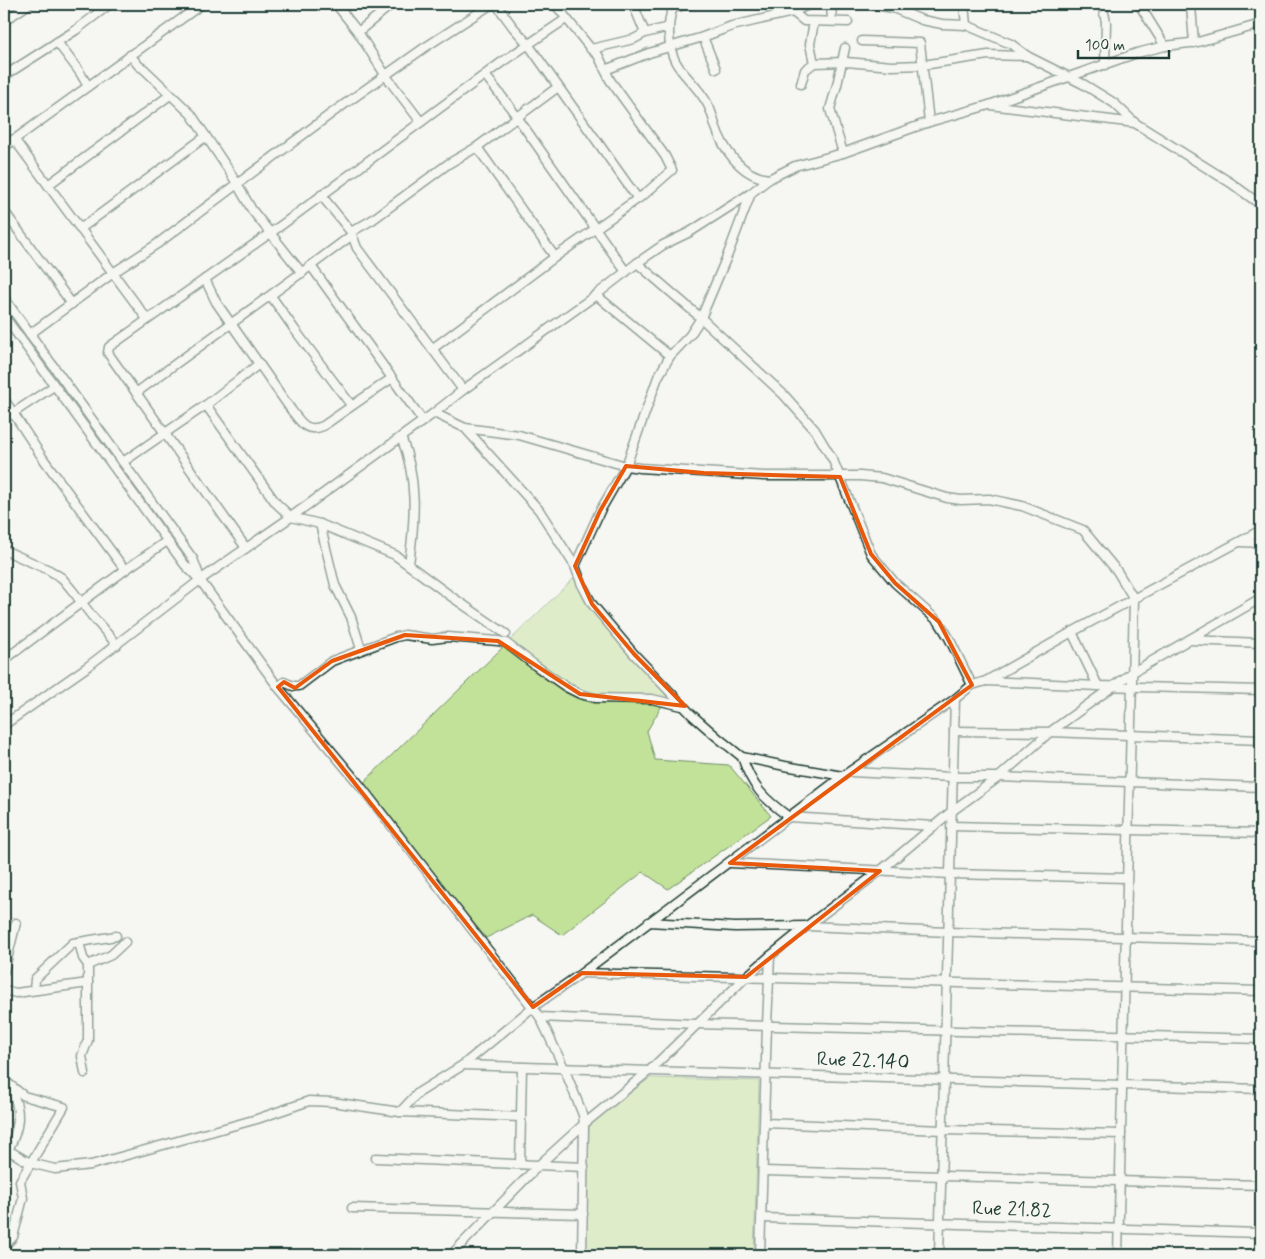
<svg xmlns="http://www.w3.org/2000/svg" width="1265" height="1259" viewBox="0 0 1265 1259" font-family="Mynerve,sans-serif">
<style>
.green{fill:#c2e199;stroke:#708f66}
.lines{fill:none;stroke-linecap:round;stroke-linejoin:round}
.minor-casing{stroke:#1f3d34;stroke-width:11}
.minor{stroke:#f6f6f2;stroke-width:8}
.marked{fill:none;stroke:#e8590c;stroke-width:4;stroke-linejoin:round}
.labels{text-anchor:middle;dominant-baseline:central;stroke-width:4;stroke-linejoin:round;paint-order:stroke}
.street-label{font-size:20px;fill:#1f3d34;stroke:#f6f6f2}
</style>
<rect width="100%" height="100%" fill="#f6f6f2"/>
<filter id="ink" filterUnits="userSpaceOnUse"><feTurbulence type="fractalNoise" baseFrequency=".02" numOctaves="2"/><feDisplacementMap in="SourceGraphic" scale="10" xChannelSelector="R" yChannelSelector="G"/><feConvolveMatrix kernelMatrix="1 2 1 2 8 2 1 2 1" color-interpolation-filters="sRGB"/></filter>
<g filter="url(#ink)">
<g class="green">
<path d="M574 578 667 697 647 731 655 760 729 765 771 816 668 889 643 872 562 935 532 915 486 938 361 785Z"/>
<path d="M650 1078 759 1081 754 1255H586L589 1123Z"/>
</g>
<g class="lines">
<g class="minor-casing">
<g id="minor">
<path d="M336 4 358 32 386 76 421 122"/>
<path d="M496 4 513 27 528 44 638 199"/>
<path d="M633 4 645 33"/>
<path d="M672 4 673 8C669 16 669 25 669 34 670 71 691 75 707 103 711 110 713 117 715 125 723 149 741 176 769 179"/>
<path d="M782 4 787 13"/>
<path d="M831 4 832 21"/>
<path d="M870 4 893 8 922 20 942 24 966 25 1011 44 1027 56 1083 84 1114 103 1135 123 1231 183 1261 205"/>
<path d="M964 4 966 25"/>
<path d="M1102 4 1106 22 1105 65"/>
<path d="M1139 4 1165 46"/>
<path d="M1190 4 1191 6 1194 43"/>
<path d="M673 8 690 4"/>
<path d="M793 12 804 21 848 22"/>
<path d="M4 21 29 4"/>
<path d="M358 32 392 4"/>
<path d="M703 37 716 69"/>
<path d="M862 41 920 43 929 122"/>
<path d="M57 42 79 71 88 86"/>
<path d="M591 49 634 39 645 33 669 27"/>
<path d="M130 55 139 66 144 69 191 114 230 172 252 210 302 273"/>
<path d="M814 63 810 44 814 22"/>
<path d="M605 70 649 53 703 37 732 26 793 12 810 4"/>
<path d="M485 75 510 107 626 272"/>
<path d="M4 76 76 30 110 4"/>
<path d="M801 84 805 70 814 63 846 62 892 66 923 65 988 55 1027 56"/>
<path d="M990 105 1135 123"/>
<path d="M14 139 147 319"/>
<path d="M4 147 202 4"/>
<path d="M477 147 555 257"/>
<path d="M843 153 830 109 837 85 845 48"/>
<path d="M48 185 170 95"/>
<path d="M321 195 351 232 357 248 463 390"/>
<path d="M4 211 72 304"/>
<path d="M80 229 205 137"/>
<path d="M351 232 372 220 448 164 477 147 558 87"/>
<path d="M637 263 701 318 784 395 815 430 833 460 871 554 895 583 939 622 949 638 972 685"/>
<path d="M311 266 423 421"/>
<path d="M205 279 216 302 292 411C301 423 307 433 323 426L392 378"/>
<path d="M596 295 670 356"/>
<path d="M271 296 295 330 351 405"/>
<path d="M4 298 193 559 200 578"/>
<path d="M4 316 185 565 200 580 278 687 359 784 540 1017 564 1068 583 1115 584 1124 582 1255"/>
<path d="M30 334 113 273 157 244 332 113 424 48 492 4"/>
<path d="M432 349 555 257 646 193 672 170 665 156 610 80 598 55 591 49 555 4"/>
<path d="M136 393C207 340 281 289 352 235"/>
<path d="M4 399 42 457 125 570"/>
<path d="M206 405 276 503 291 517 320 524 395 555 452 597 506 634"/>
<path d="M434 413 465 428 519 435 626 466 640 468 764 476H860L882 478 947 498 961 500 989 499 1022 506 1083 530 1117 571 1134 599 1118 1255"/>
<path d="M4 419 54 386"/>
<path d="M465 428 539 510 575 566 582 585 592 604 634 654 692 715 717 737 742 757 785 766 843 776"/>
<path d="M401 437C418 478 415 520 409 564"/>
<path d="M123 462 206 405 259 364"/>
<path d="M320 524 335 585 351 617 361 649"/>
<path d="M1241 542 1261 543"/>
<path d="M246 548 108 353 109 347 283 224 502 62 566 19"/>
<path d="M4 550 49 570 62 578 72 590 92 616 117 645"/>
<path d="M575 566 600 511 626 466 658 377 670 356 690 335 701 318 728 254 751 193"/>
<path d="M1072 632 1098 686"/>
<path d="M1189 640 1261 643"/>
<path d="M4 660 125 570 167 541"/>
<path d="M986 681 1098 686 1261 690"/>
<path d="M278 687 284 682 293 686H299L332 661 396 637 405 635 432 639 448 637 498 641 506 643 536 666 566 687 580 694 595 698 652 699 682 706"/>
<path d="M4 725 87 667 200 580 291 517 434 413 463 390 596 295 637 263 663 245 690 232 751 193 769 179 795 166 843 153 929 122 989 105 1137 53 1165 46 1198 42 1261 24"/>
<path d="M954 731 1050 732 1261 740"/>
<path d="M742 757C752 787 763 798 789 817L934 826"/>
<path d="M851 772 952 777H999L1261 787"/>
<path d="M951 826 1261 833"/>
<path d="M730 863 950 874 1126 878"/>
<path d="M649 922 735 927 807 926 948 932 1261 941"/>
<path d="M79 942 83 958 88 965V1040L82 1056 85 1073"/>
<path d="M88 965 111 955 125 942"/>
<path d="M4 971 16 923"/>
<path d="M582 973 1261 991"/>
<path d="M4 990 16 993 88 983"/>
<path d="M34 990 35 979 73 943 116 936"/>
<path d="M540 1017 697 1024 1261 1039"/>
<path d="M463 1065C729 1073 995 1083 1261 1089"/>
<path d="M4 1080 24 1096 64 1107 20 1181 23 1198 13 1237 4 1246"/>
<path d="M400 1112 418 1093 463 1065 533 1007 582 973 843 776 955 699 972 685 986 681 1072 632 1261 530"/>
<path d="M765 1123 943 1130 1121 1134"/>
<path d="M4 1150H8L30 1163 55 1169 91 1165 257 1119 309 1101 332 1102 400 1112 521 1117"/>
<path d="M8 1150C20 1128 22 1110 10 1087"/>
<path d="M376 1158 584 1167"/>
<path d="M520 1164 522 1067"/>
<path d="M764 1171 1261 1185"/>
<path d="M352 1208 583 1214"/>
<path d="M762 1218 1261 1233"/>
<path d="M332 1253 375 1255"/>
<path d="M451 1255 539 1165 584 1124 649 1071 746 977 770 956 807 926 880 871 952 811 999 777 1050 732 1133 672 1261 598"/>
<path d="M760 1255 767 1025 770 956"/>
<path d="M939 1255 955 699"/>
</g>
</g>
<use href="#minor" class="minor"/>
</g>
</g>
<path d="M0 0H1265V1259H0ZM626 466 704 473 840 477 871 554 895 583 939 622 972 685 730 863 880 871 746 977 582 973 533 1007 278 687 284 682 295 688 332 661 405 635 498 641 580 694 685 706 634 654 592 604 575 566 600 511Z" fill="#f6f6f2" fill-opacity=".55" fill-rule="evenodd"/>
<path class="marked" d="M626 466 704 473 840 477 871 554 895 583 939 622 972 685 730 863 880 871 746 977 582 973 533 1007 278 687 284 682 295 688 332 661 405 635 498 641 580 694 685 706 634 654 592 604 575 566 600 511Z"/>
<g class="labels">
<g class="street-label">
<text transform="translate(863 1061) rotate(2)">Rue 22.140</text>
<text transform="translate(1012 1210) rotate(2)">Rue 21.82</text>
</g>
</g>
<rect width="1265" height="1259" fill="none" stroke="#f6f6f2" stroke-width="20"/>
<rect x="10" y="10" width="1245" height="1239" fill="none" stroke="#1f3d34" stroke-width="2" filter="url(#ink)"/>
<path d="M1078 50v8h91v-8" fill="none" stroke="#1f3d34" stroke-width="2.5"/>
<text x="1085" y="50" font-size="15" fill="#1f3d34" stroke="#f6f6f2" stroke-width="4" paint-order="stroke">100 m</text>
</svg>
